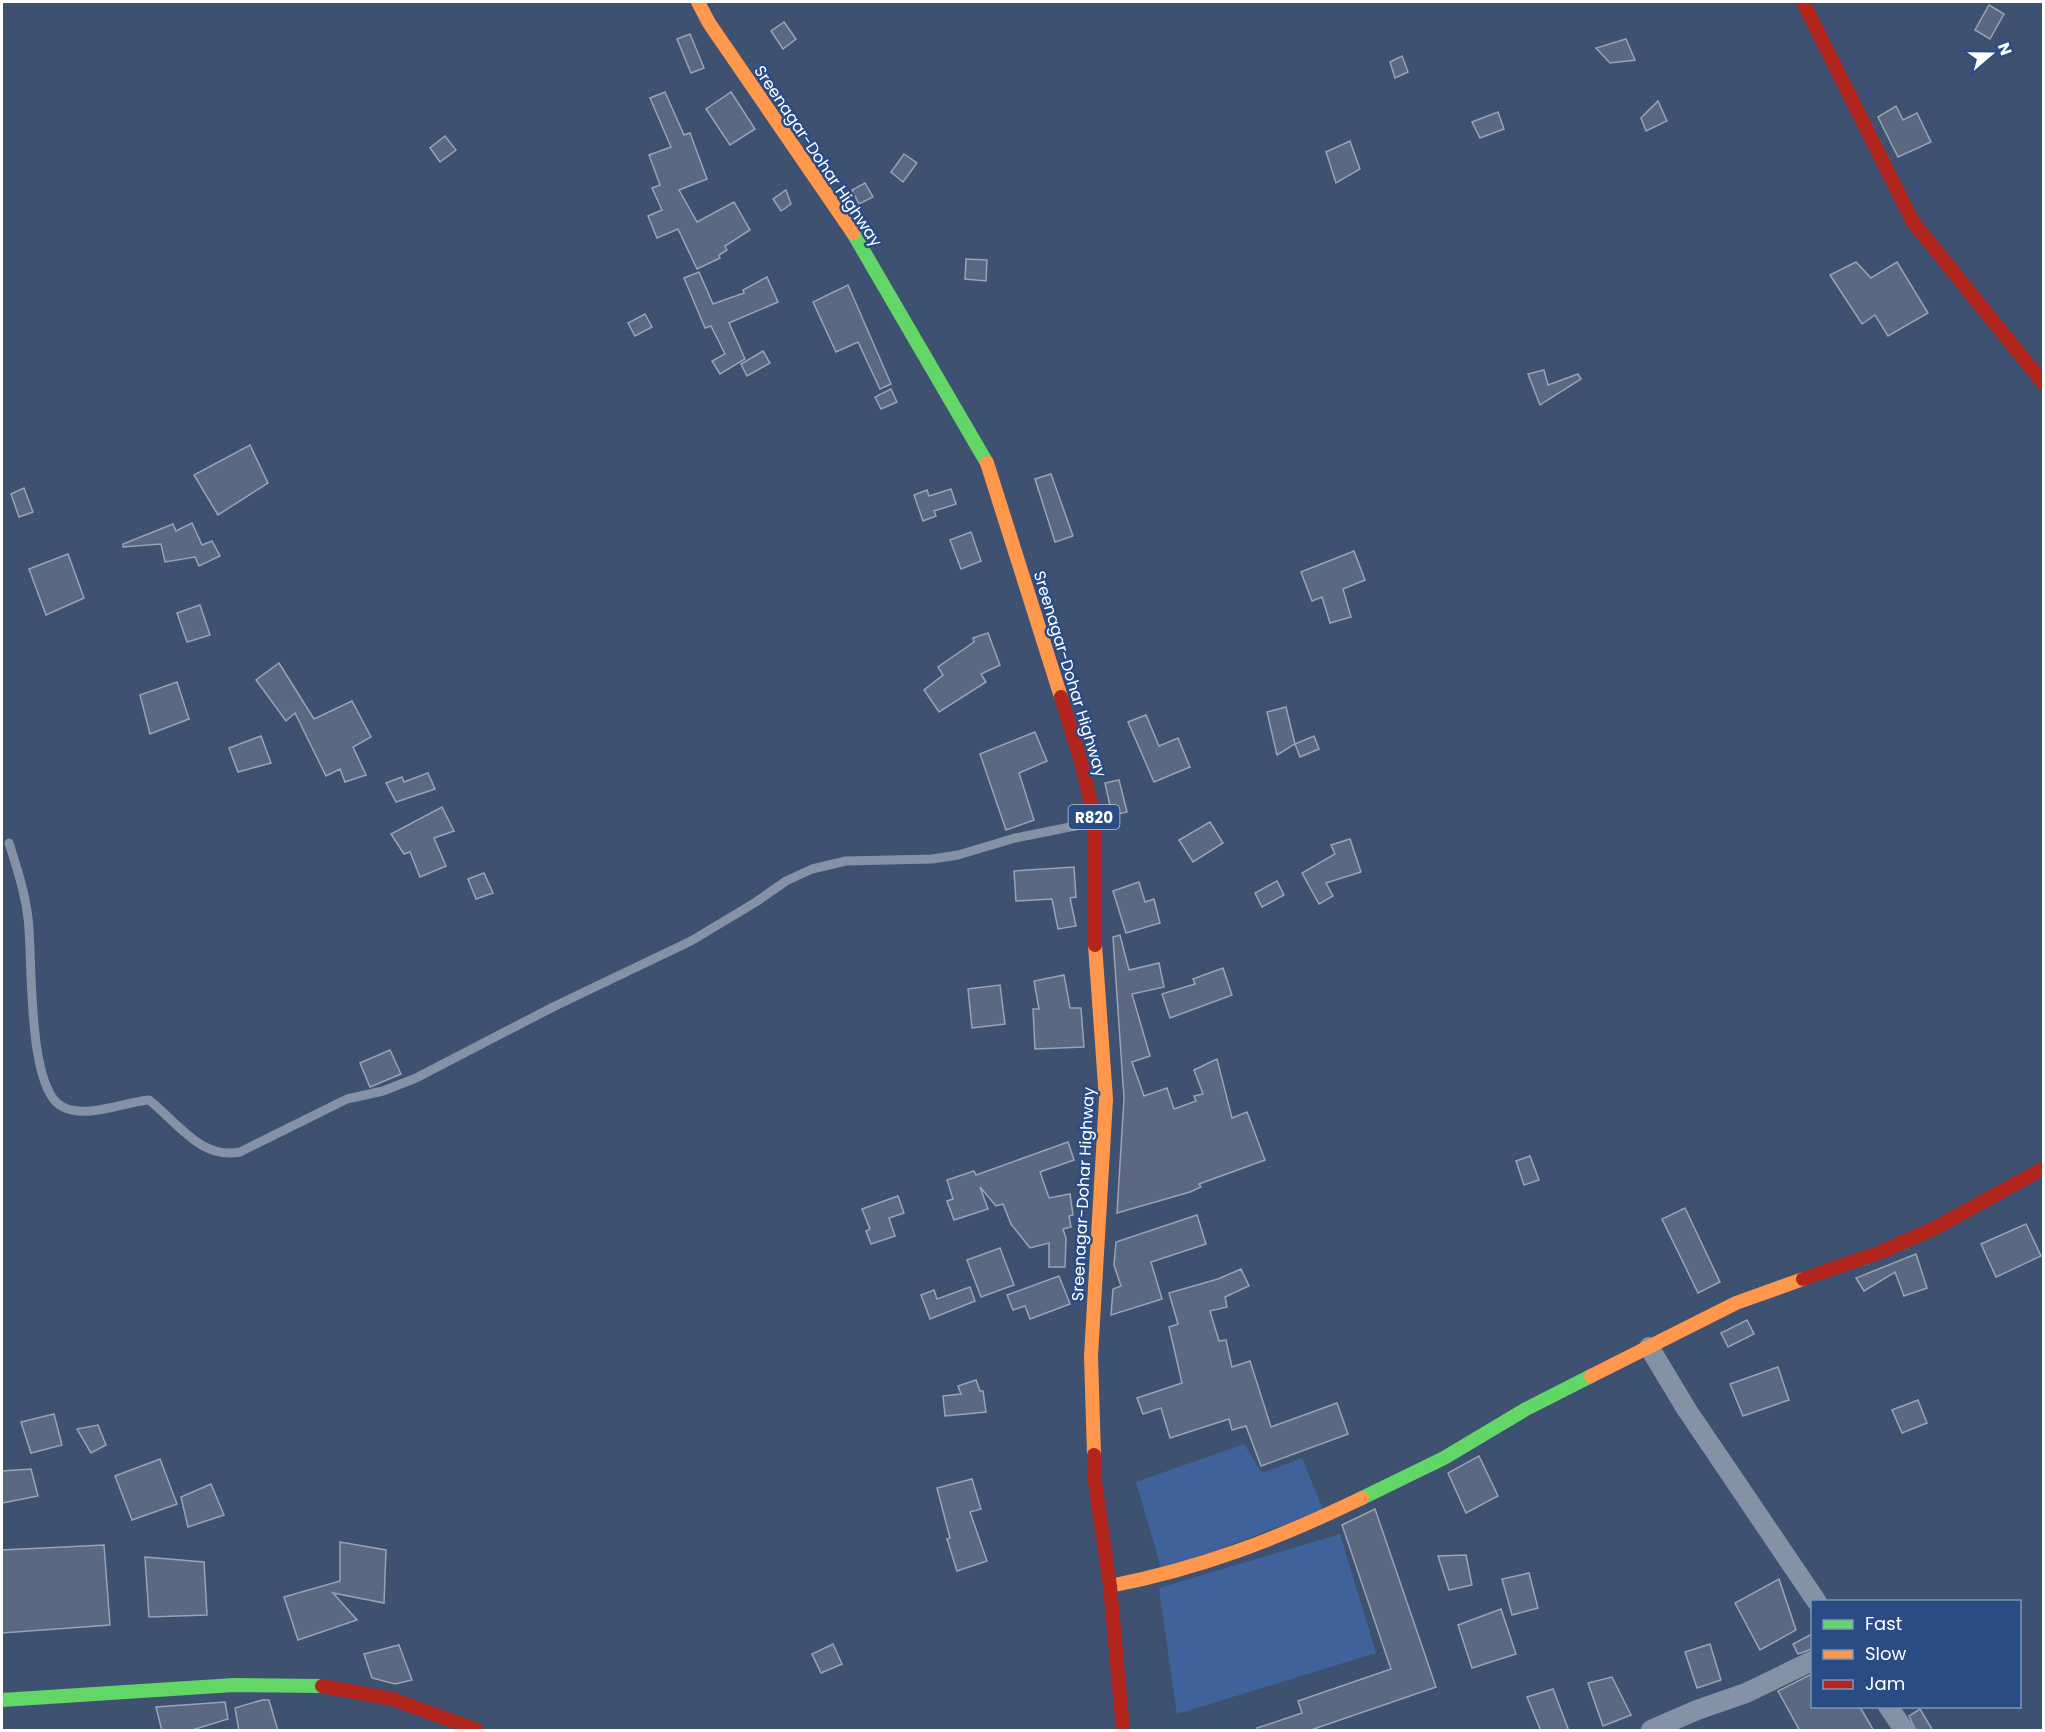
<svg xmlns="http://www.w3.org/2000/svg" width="2045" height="1732" viewBox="0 0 2045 1732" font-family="Poppins,sans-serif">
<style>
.park{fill:#3f629a}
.building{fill:#5a6981;stroke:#99a3b4;stroke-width:1.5}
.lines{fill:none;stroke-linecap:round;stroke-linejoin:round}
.lane{stroke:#8592a6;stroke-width:9}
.street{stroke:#8592a6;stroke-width:20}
.fast{stroke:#63d668;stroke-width:14}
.slow{stroke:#ff974d;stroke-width:14}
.jam{stroke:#b3261e;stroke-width:14}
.labels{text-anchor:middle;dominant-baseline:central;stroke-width:5;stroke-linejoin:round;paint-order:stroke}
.shield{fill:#2a4c85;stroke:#bfc9da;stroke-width:1.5}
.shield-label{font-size:15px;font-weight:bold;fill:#fff}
.street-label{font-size:16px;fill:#fff;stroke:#2a4c85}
</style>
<rect width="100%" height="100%" fill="#3f5170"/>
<g class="park">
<path d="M1244 1444 1262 1473 1302 1458 1323 1510 1162 1571 1136 1482Z"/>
<path d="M1340 1534 1376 1653 1177 1714 1159 1588Z"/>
</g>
<g class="building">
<path d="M1989 5 2004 14 1990 39 1975 30Z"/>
<path d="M784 22 796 39 783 49 771 31Z"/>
<path d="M690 34 704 68 691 73 677 39Z"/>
<path d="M1626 39 1635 60 1610 63 1596 48Z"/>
<path d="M1402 56 1408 72 1395 78 1390 62Z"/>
<path d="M665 92 684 135 690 133 707 179 679 190 697 222 734 202 750 230 725 246 727 250 719 255 720 258 697 269 678 229 657 238 648 216 662 210 652 188 660 185 649 155 671 147 650 98Z"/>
<path d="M731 92 755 129 730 145 706 109Z"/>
<path d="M1658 101 1667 121 1646 131 1641 118Z"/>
<path d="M1896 106 1903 120 1917 113 1931 142 1898 157 1878 117Z"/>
<path d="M1498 112 1504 129 1480 138 1472 122Z"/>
<path d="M445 136 456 150 440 162 430 148Z"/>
<path d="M1350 141 1360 169 1336 183 1326 152Z"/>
<path d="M904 154 917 163 903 182 891 172Z"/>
<path d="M865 183 873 197 859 204 852 190Z"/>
<path d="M786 190 791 204 781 211 773 199Z"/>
<path d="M966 259 987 260 986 281 965 279Z"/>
<path d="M1856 262 1871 278 1897 262 1928 313 1888 336 1875 315 1862 324 1830 275Z"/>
<path d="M699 272 713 304 744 293 743 290 767 277 778 302 729 323 745 359 720 374 712 361 725 354 711 326 705 328 684 278Z"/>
<path d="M848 285 891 384 880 389 858 342 836 352 813 302Z"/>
<path d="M645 314 652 327 635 336 628 323Z"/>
<path d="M763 351 770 363 747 376 741 364Z"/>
<path d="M1544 370 1548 385 1578 374 1581 379 1540 405 1528 374Z"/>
<path d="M891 389 897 402 881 409 875 397Z"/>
<path d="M250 445 268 483 218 515 194 475Z"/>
<path d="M1051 474 1073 536 1055 542 1035 479Z"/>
<path d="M24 488 33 512 19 517 11 494Z"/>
<path d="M951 489 956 504 934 511 936 516 923 521 914 495 927 490 929 496Z"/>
<path d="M192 523 202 545 212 541 220 556 199 566 195 557 165 562 161 544 123 547V544L173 524 176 531Z"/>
<path d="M971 532 981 561 961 569 950 540Z"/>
<path d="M1354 551 1365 580 1343 589 1351 617 1330 623 1322 597 1312 601 1301 572Z"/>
<path d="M68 554 84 598 46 615 29 569Z"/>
<path d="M200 605 210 635 187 642 177 613Z"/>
<path d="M988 633 1000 665 981 674 986 682 939 712 924 690 943 675 938 667 974 642 973 638Z"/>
<path d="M279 663 314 719 352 701 371 737 353 747 366 775 345 782 340 769 326 776 295 713 286 721 256 680Z"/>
<path d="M177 682 189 719 150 734 140 695Z"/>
<path d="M1286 707 1295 744 1277 755 1267 712Z"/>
<path d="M1146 715 1159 746 1178 738 1190 767 1154 782 1128 722Z"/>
<path d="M1035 732 1047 761 1019 773 1034 820 1006 830 980 754Z"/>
<path d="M261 736 271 763 238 772 229 748Z"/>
<path d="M1314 736 1319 749 1300 757 1295 744Z"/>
<path d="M428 773 435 789 396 802 386 783 402 777 404 782Z"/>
<path d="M1119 780 1127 812 1112 815 1105 783Z"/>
<path d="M442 807 454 831 434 838 446 866 420 877 410 852 404 854 391 834Z"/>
<path d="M1210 822 1223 843 1193 862 1179 840Z"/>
<path d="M1350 839 1361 872 1326 883 1333 896 1319 904 1302 873 1335 854 1331 845Z"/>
<path d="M1074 867 1076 897 1070 898 1076 926 1058 929 1052 899 1016 901 1014 871Z"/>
<path d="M484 873 493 893 476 899 468 879Z"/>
<path d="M1277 881 1284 895 1262 907 1255 893Z"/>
<path d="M1139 882 1145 902 1154 899 1160 923 1126 933 1113 891Z"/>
<path d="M1120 935 1129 970 1159 963 1164 987 1132 994 1150 1056 1132 1062 1144 1096 1167 1088 1174 1109 1196 1101 1194 1096 1203 1094 1194 1070 1217 1059 1232 1118 1247 1112 1265 1160 1199 1184 1201 1187 1190 1192 1117 1213 1124 1098 1113 937Z"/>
<path d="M1223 968 1232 995 1170 1018 1162 994 1195 984 1193 979Z"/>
<path d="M1064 975 1070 1008H1081L1084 1047 1035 1049 1033 1009H1039L1034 981Z"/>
<path d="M1000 985 1005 1024 972 1028 968 989Z"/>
<path d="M390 1050 401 1074 370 1087 360 1063Z"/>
<path d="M1068 1142 1074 1160 1040 1172 1049 1198 1070 1194 1073 1215 1069 1216 1071 1227 1063 1229 1066 1238 1065 1267H1049V1243L1030 1248 1011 1224 1003 1204 996 1206 980 1187 988 1209 954 1220 947 1201 953 1199 947 1180 974 1171 976 1175Z"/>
<path d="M1530 1156 1539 1180 1524 1185 1516 1161Z"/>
<path d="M898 1196 904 1213 889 1218 895 1236 871 1244 866 1231 870 1229 862 1209Z"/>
<path d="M1685 1208 1720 1282 1698 1293 1662 1219Z"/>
<path d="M1197 1215 1206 1244 1151 1262 1162 1299 1111 1315 1113 1289 1121 1286 1114 1265 1116 1242Z"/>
<path d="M2026 1224 2041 1256 1996 1277 1981 1244Z"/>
<path d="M1000 1248 1014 1285 981 1297 967 1260Z"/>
<path d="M1916 1254 1927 1288 1904 1296 1895 1272 1864 1291 1856 1278Z"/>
<path d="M1241 1269 1249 1286 1225 1297 1227 1307 1210 1311 1219 1341 1226 1340 1232 1367 1250 1361 1271 1427 1337 1403 1348 1434 1261 1466 1246 1426 1232 1430 1229 1419 1170 1438 1161 1408 1143 1414 1137 1398 1182 1383 1169 1327 1178 1324 1169 1293 1218 1279Z"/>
<path d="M1059 1276 1070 1304 1030 1319 1025 1306 1013 1310 1007 1295Z"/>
<path d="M970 1287 975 1301 930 1319 921 1295 934 1290 937 1299Z"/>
<path d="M1747 1320 1754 1334 1728 1347 1721 1333Z"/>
<path d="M1778 1367 1789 1400 1743 1416 1730 1384Z"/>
<path d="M976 1380 980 1391H983L986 1412 945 1416 943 1396 961 1394 958 1386Z"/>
<path d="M1918 1400 1927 1423 1902 1433 1892 1410Z"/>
<path d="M54 1414 62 1445 31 1453 21 1422Z"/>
<path d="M98 1425 106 1445 91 1453 77 1429Z"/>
<path d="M1479 1456 1498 1496 1466 1513 1448 1473Z"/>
<path d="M160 1459 177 1504 132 1520 115 1476Z"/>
<path d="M31 1469 38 1496 2 1503V1471Z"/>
<path d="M972 1479 981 1509 970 1512 987 1561 957 1571 947 1539 950 1538 937 1488Z"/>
<path d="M211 1484 224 1515 188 1527 181 1497Z"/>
<path d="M1375 1509 1436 1687 1308 1731H1258L1257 1728 1302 1713 1298 1701 1391 1669 1342 1525Z"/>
<path d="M340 1542 386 1550 384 1603 333 1593 357 1620 298 1640 284 1597 340 1581Z"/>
<path d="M104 1545 110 1625 2 1633V1550Z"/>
<path d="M1466 1555 1472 1585 1449 1590 1438 1556Z"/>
<path d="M145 1557 204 1562 207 1615 149 1617Z"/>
<path d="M1529 1573 1538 1608 1512 1615 1502 1579Z"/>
<path d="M1779 1579 1796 1630 1760 1650 1735 1603Z"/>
<path d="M1501 1609 1516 1654 1472 1668 1458 1625Z"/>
<path d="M1812 1634V1649L1798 1654 1793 1644Z"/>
<path d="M833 1644 842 1664 821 1673 812 1654Z"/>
<path d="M1710 1644 1721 1680 1697 1688 1685 1652Z"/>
<path d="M399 1645 412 1680 395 1684 372 1678 364 1654Z"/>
<path d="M1812 1674V1707H1860L1874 1731H1800L1778 1691Z"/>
<path d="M1612 1677 1631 1715 1603 1726 1588 1683Z"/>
<path d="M1553 1689 1569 1731H1541L1527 1697Z"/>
<path d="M262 1700H269L278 1731H239L235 1708Z"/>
<path d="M225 1702 228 1719 189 1731H162L156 1707Z"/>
<path d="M1920 1709 1933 1731H1916L1909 1716Z"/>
</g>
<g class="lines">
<path class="lane" d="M9 843C17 868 25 893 28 918 33 954 26 1090 63 1107 87 1119 124 1102 149 1100 177 1122 201 1160 240 1152L347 1099 383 1091 416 1078 553 1007 691 941 756 902 786 881 812 869 846 861 932 859 958 855 1015 838 1090 823"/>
<g class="street">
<path d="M1649 1347 1687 1410 1817 1602"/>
<path d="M1888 1706 1904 1730"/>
<path d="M1651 1730 1697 1710 1746 1693 1812 1661"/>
</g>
<g class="fast">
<path d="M853 233 987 463"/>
<path d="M1362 1498 1444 1458 1526 1409 1591 1376"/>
<path d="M2 1700 234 1685 322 1686"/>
</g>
<g class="slow">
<path d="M698 2 709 23 853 233"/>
<path d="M987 463 1061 697"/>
<path d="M1591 1376 1736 1303 1803 1279"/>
<path d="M1094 1455 1091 1356 1106 1099 1095 945"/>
<path d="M1110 1586C1202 1568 1277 1539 1362 1498"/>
</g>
<g class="jam">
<path d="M1803 2 1913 222 2044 384"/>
<path d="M1061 697 1082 765 1095 822V945"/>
<path d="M1803 1279 1881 1252 1935 1228 2044 1168"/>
<path d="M1094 1455 1095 1482 1110 1586 1123 1730"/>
<path d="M322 1686 392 1699 477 1730"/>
</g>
</g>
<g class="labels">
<rect class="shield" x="1068.5" y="805" width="51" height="24" rx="4.5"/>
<g class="shield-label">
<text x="1094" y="817">R820</text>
</g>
<g class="street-label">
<text transform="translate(818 156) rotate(56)">Sreenagar-Dohar Highway</text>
<text transform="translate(1070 674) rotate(73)">Sreenagar-Dohar Highway</text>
<text transform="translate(1083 1194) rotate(-87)">Sreenagar-Dohar Highway</text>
</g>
</g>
<rect width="2045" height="1732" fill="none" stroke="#ffffff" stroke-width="6"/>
<rect x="1811" y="1600" width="210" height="108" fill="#2a4c85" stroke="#7f94b6" stroke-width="1.5"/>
<rect x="1823" y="1620" width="30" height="9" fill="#63d668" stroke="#7f94b6" stroke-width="1.5"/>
<text x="1865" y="1630" font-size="18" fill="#ffffff">Fast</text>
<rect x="1823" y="1650" width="30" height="9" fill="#ff974d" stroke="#7f94b6" stroke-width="1.5"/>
<text x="1865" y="1660" font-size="18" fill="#ffffff">Slow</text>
<rect x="1823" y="1680" width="30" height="9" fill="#b3261e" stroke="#7f94b6" stroke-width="1.5"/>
<text x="1865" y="1690" font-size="18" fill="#ffffff">Jam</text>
<g transform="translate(1991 54) rotate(70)" stroke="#2a4c85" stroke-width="4.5" paint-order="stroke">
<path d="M0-4.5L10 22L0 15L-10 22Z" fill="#ffffff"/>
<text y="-9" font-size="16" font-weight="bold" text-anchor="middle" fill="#ffffff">N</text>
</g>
</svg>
